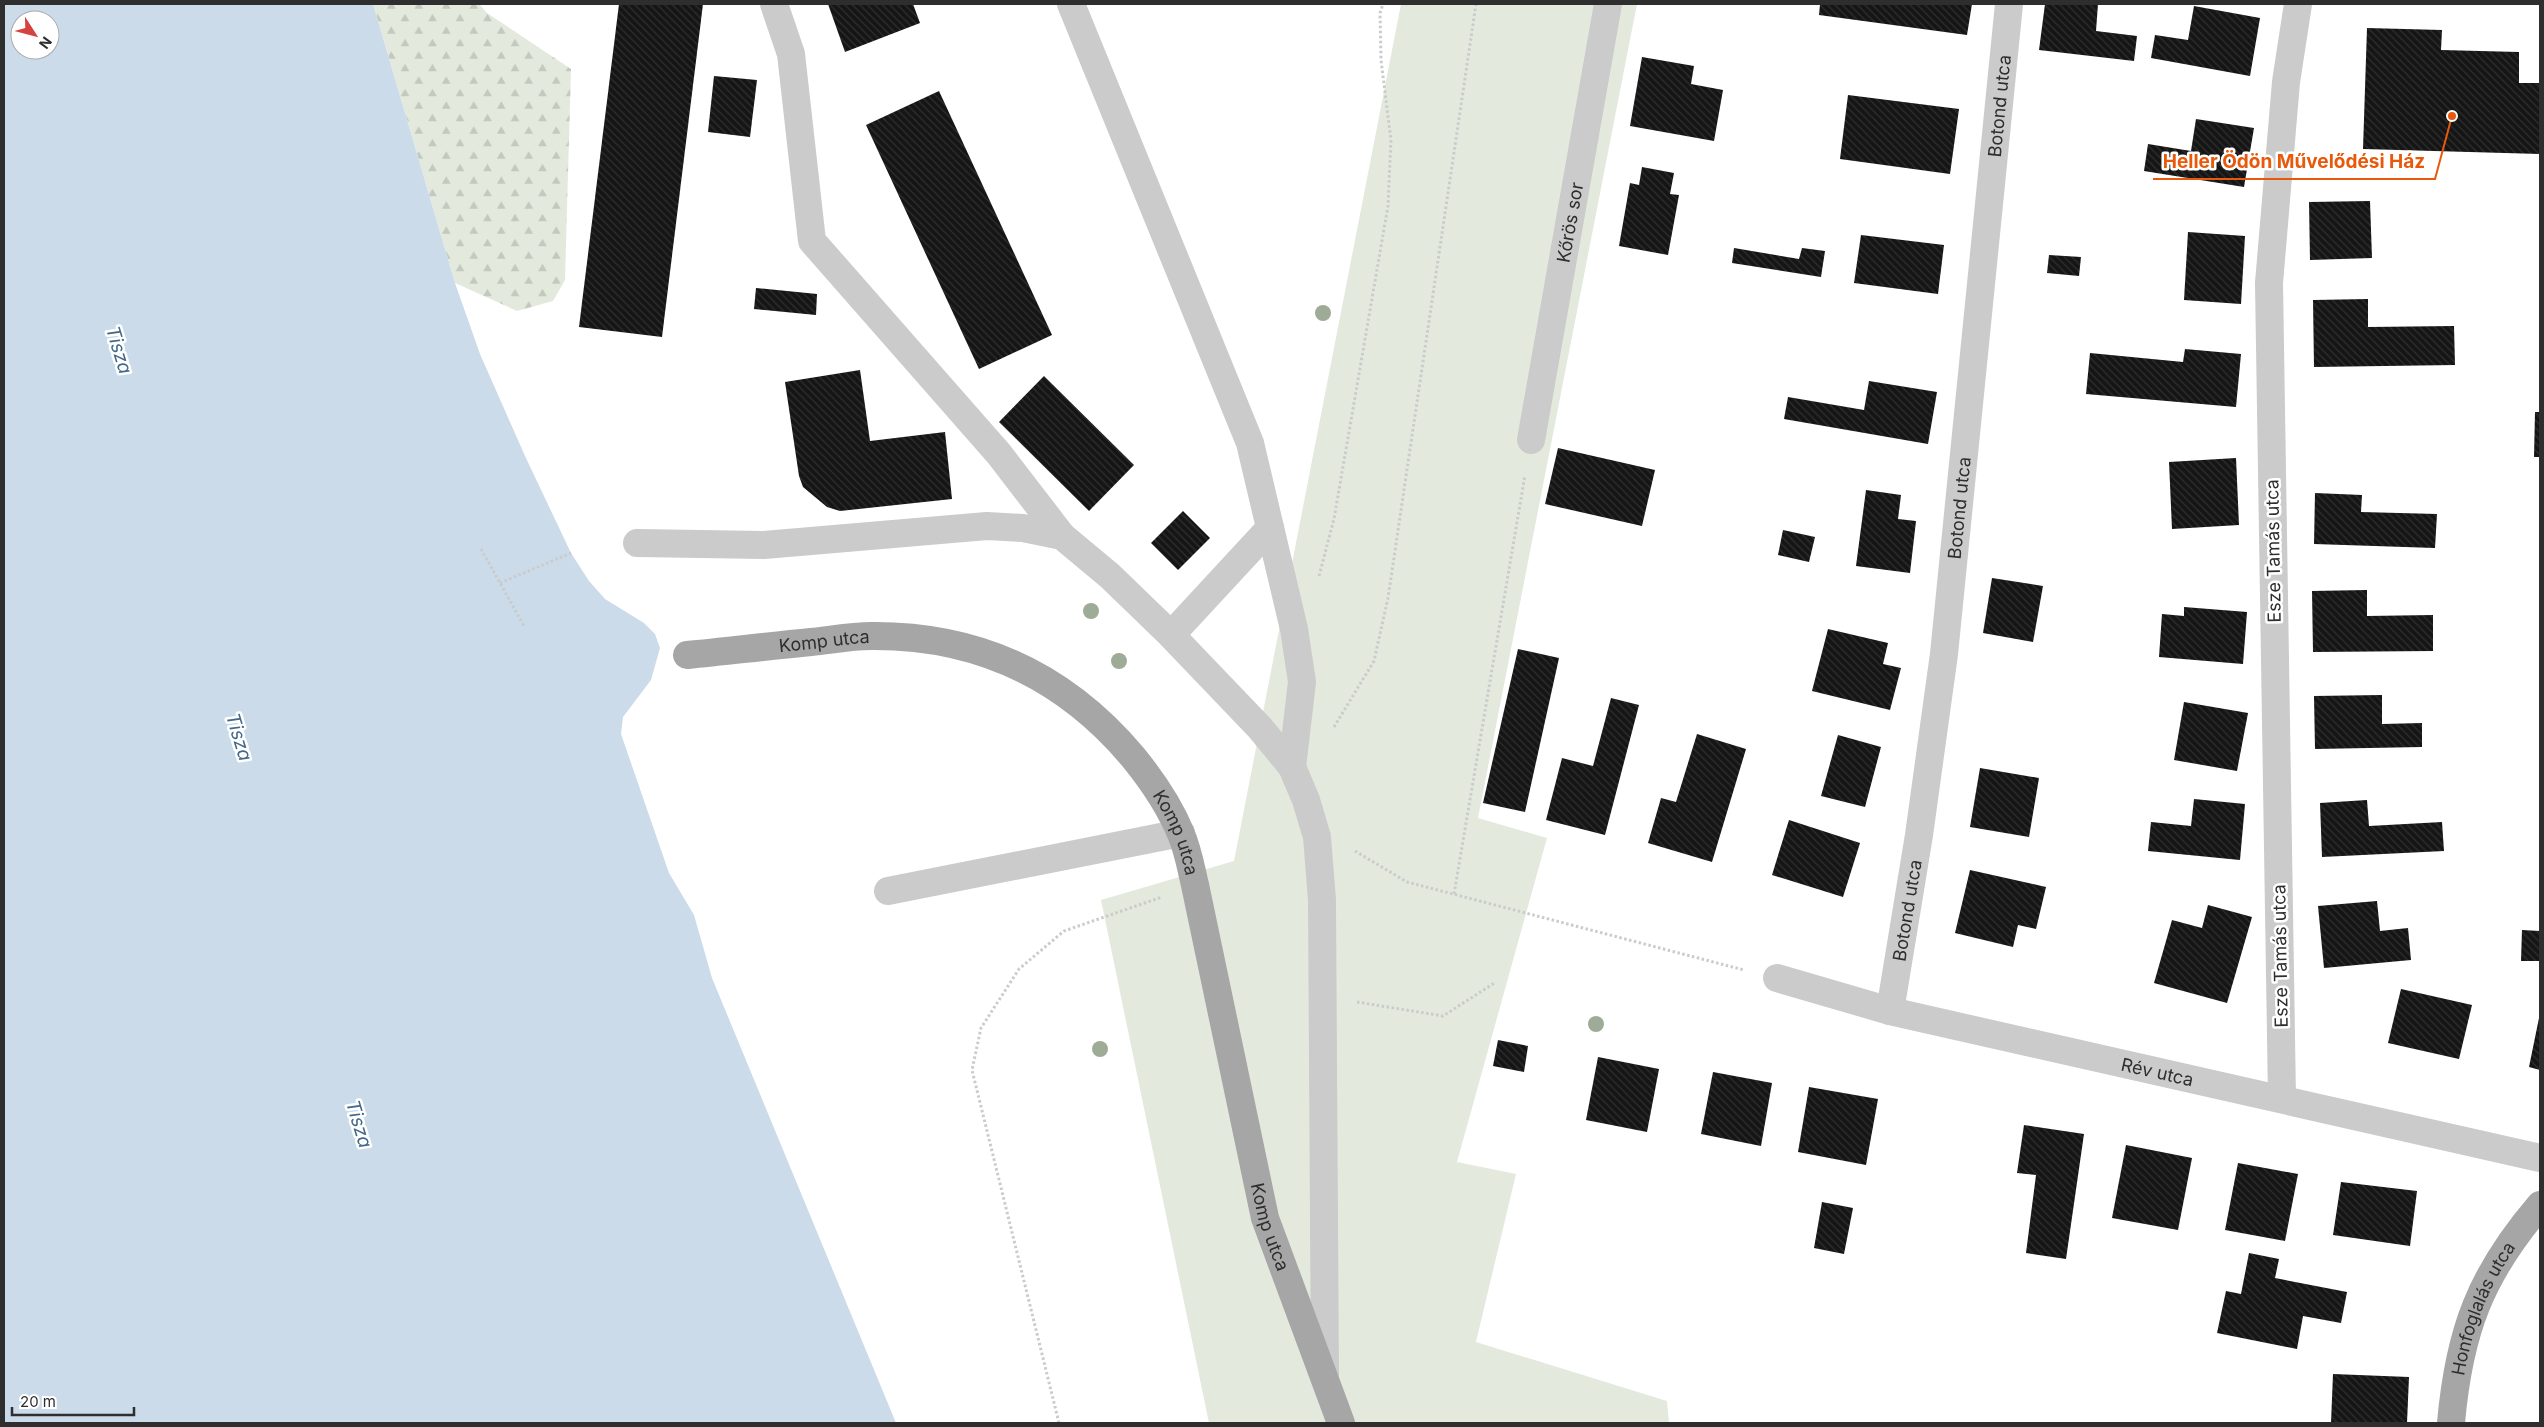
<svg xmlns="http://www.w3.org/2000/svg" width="2544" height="1427" viewBox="0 0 2544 1427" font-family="Inter,sans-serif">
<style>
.green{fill:#e3eadd}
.forest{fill:url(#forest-firs)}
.water{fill:#cbdbe9;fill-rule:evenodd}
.building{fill:url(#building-back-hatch)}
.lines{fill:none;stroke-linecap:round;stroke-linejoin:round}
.path{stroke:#cbcbcb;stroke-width:3;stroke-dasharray:2.5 2.5;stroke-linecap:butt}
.minor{stroke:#cbcbcb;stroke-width:28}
.major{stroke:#a6a6a6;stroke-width:28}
.tree{fill:#9eab96}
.labels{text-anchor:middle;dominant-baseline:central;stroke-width:5;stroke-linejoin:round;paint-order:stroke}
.street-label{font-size:18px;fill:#2e2e2e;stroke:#fff}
.water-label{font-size:19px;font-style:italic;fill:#436889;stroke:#fff}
.leader{fill:none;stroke:#e8590c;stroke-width:2}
.callout-dot{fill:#e8590c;stroke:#fff;stroke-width:2}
.callout-label{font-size:19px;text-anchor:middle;font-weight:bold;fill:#e8590c;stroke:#fff;stroke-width:5;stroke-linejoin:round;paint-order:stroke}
</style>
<defs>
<pattern id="forest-firs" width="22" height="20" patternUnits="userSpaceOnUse" patternTransform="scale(1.25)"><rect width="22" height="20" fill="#e3eadd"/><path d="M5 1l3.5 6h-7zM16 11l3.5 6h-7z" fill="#c3c9be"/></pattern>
<pattern id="building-back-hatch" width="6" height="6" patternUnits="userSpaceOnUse" patternTransform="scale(1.25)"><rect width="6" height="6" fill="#151515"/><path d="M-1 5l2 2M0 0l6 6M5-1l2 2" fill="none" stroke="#2f2f2f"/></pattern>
</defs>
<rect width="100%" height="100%" fill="#fff"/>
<path class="green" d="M1401 4H1637L1478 818 1547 838 1457 1162 1516 1174 1476 1342 1667 1401 1669 1423H1209L1101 900 1234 861Z"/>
<path class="forest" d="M373 4H479L487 13 571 69 565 280 553 301 517 311 455 283Z"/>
<path class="water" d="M4 4H373L455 283 480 354 525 456 571 553 589 581 605 599 644 623 655 634 660 648 651 680 623 717 621 734 669 873 694 915 712 978 896 1423H4ZM20 20H50V50H20Z"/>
<g class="building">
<path d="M619 4H703L662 337 579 327Z"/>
<path d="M828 4H913L920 23 845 52Z"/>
<path d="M1820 4H1972L1967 35 1819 15Z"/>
<path d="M2045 4H2098L2096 31 2137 36 2134 61 2039 50Z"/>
<path d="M2194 6 2260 18 2250 76 2151 58 2155 35 2188 40Z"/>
<path d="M2367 28 2442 30 2441 50 2519 52V83H2540V154L2363 149Z"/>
<path d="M1642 57 1694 66 1691 84 1723 90 1714 141 1630 126Z"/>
<path d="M714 76 757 80 750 137 708 132Z"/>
<path d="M939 91 1052 335 979 369 866 125Z"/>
<path d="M1848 95 1959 109 1950 174 1840 159Z"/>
<path d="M2196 119 2254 128 2244 187 2144 171 2148 144 2191 151Z"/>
<path d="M1642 167 1674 173 1670 194 1679 195 1668 255 1619 246 1630 183 1639 185Z"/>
<path d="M2370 201 2372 258 2310 260 2309 202Z"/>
<path d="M2188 232 2245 236 2241 304 2184 300Z"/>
<path d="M1861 235 1944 245 1938 294 1854 283Z"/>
<path d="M1734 248 1799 259 1802 248 1825 251 1821 277 1732 263Z"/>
<path d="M2049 255 2081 257 2079 276 2047 273Z"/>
<path d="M756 288 817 294 816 315 754 309Z"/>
<path d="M2368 299V327L2454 326 2455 365 2314 367 2313 300Z"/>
<path d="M2185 349 2241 354 2236 407 2086 394 2090 353 2183 362Z"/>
<path d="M860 370 870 441 945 432 952 499 840 511 827 507 803 487 799 476 785 382Z"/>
<path d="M1044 376 1134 465 1089 511 999 422Z"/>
<path d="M1869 381 1937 392 1928 444 1784 419 1788 397 1864 410Z"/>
<path d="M2535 412H2540V457H2534Z"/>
<path d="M1558 448 1655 470 1642 526 1545 504Z"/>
<path d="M2236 458 2239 525 2172 529 2169 462Z"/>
<path d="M1866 490 1901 495 1898 519 1916 521 1910 573 1856 566Z"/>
<path d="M2315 493 2362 495 2361 512 2437 514 2435 548 2314 544Z"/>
<path d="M1183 511 1210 538 1178 570 1151 543Z"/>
<path d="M1783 530 1815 537 1809 562 1778 555Z"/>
<path d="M1992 578 2043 586 2033 642 1983 633Z"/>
<path d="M2367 590V616L2433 615V651L2313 652 2312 591Z"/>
<path d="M2184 607 2247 612 2243 664 2159 657 2162 614 2184 616Z"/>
<path d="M1828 629 1888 643 1883 664 1901 668 1890 710 1812 691Z"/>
<path d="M1518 649 1559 658 1525 812 1483 803Z"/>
<path d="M2382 695V724L2422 723V747L2315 749 2314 696Z"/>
<path d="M1611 698 1639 705 1605 835 1546 820 1562 758 1593 766Z"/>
<path d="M2184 702 2248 713 2237 771 2174 760Z"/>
<path d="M1697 734 1746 749 1712 862 1648 843 1661 798 1676 802Z"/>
<path d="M1838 735 1881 747 1865 807 1821 796Z"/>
<path d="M1980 768 2039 778 2029 837 1970 827Z"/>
<path d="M2194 799 2245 804 2240 860 2148 851 2151 822 2191 826Z"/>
<path d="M2367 800 2369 826 2442 822 2444 851 2322 857 2320 803Z"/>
<path d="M1789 820 1860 843 1843 897 1772 875Z"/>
<path d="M1970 870 2046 887 2036 929 2018 925 2013 947 1955 933Z"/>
<path d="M2377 901 2380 931 2408 928 2411 960 2324 968 2318 906Z"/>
<path d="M2208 905 2252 917 2227 1003 2154 983 2172 920 2202 928Z"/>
<path d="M2522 930 2540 931V961H2521Z"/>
<path d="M2401 989 2472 1005 2459 1059 2388 1043Z"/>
<path d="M2539 1018H2540V1070L2529 1067Z"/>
<path d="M1498 1040 1528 1046 1524 1072 1493 1066Z"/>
<path d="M1598 1057 1659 1069 1647 1132 1586 1120Z"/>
<path d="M1713 1072 1772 1083 1761 1146 1701 1134Z"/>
<path d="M1809 1087 1878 1099 1866 1165 1798 1152Z"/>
<path d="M2024 1125 2084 1134 2066 1259 2026 1253 2036 1175 2017 1173Z"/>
<path d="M2126 1145 2192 1158 2178 1230 2112 1218Z"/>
<path d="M2238 1163 2298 1174 2285 1241 2225 1230Z"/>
<path d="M2341 1182 2417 1191 2410 1246 2333 1235Z"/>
<path d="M1822 1202 1853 1208 1844 1254 1814 1248Z"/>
<path d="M2249 1253 2279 1259 2275 1278 2347 1292 2341 1323 2303 1316 2297 1349 2217 1333 2226 1291 2241 1294Z"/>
<path d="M2333 1374 2409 1377 2407 1423H2331Z"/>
</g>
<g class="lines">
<g class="path">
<path d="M481 549 524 626"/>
<path d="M1319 576 1334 519 1388 206 1391 140 1381 60 1380 13 1383 4"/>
<path d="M500 583 571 553"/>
<path d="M1334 727 1374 661 1388 598 1476 4"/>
<path d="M1355 851 1407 882 1744 970"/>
<path d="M1454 894 1525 475"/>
<path d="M1357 1002 1443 1016 1496 982"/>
<path d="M1059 1423 972 1070 981 1028 1019 969 1064 931 1162 897"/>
</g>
<g class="minor">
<path d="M774 4 791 54 812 241 999 454 1062 536"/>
<path d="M1071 4 1250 443 1294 629 1302 682 1292 767"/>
<path id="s1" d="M1531 440 1608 4"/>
<path d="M637 543 764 545 987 526 1023 528 1062 536 1110 576 1171 635 1260 728 1292 767 1306 800 1317 837 1322 900 1325 1378"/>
<path d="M1171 635 1270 528"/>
<path d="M888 891 1181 833"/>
<path id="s2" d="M1777 978 1890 1011 2540 1158"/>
<path id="s3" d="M1890 1011 1919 835 1944 654 2009 4"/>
<path d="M2282 1099 2269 283 2286 82 2298 4"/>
</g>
<g class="major">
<path id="s4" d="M687 655C728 651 769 646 811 642 831 640 851 636 871 636 977 635 1065 676 1133 757 1151 779 1170 807 1181 834 1188 850 1191 868 1195 885L1265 1218 1341 1423"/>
<path id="s5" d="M2451 1423C2459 1332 2480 1275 2540 1205"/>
</g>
</g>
<g class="tree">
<circle cx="1323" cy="313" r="8"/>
<circle cx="1091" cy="611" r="8"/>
<circle cx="1119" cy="661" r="8"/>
<circle cx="1596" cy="1024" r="8"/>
<circle cx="1100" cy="1049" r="8"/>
</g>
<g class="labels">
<g class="street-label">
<text stroke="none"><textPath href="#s3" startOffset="912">Botond utca</textPath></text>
<text stroke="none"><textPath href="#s1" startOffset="221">Kőrös sor</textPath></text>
<text stroke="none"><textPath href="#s3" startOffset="508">Botond utca</textPath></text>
<text transform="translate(2273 551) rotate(-91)">Esze Tamás utca</text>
<text stroke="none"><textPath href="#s4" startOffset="138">Komp utca</textPath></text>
<text stroke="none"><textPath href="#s4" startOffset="572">Komp utca</textPath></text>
<text stroke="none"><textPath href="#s3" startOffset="102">Botond utca</textPath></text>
<text transform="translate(2280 956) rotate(-91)">Esze Tamás utca</text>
<text stroke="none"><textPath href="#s2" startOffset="392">Rév utca</textPath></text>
<text stroke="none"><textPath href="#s4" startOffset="978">Komp utca</textPath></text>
<text stroke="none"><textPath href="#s5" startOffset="120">Honfoglalás utca</textPath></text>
</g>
<g class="water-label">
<text transform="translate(119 350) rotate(73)">Tisza</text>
<text transform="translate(239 737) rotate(73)">Tisza</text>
<text transform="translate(359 1124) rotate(73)">Tisza</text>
</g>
</g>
<path class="leader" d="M2452 116L2435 179H2153"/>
<circle class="callout-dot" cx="2452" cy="116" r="5"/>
<g class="callout-label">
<text x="2294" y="168">Heller Ödön Művelődési Ház</text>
</g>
<rect width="2544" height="1427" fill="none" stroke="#2e2e2e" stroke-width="10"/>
<g transform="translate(35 35) rotate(126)"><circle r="24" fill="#ffffff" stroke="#ababab"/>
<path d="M0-4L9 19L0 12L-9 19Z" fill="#d64240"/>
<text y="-8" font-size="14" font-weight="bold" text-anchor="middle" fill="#2e2e2e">N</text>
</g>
<path d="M12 1407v8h122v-8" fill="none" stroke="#2e2e2e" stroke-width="2.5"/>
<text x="20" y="1407" font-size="15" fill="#2e2e2e" stroke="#ffffff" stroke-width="4" paint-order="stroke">20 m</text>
</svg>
